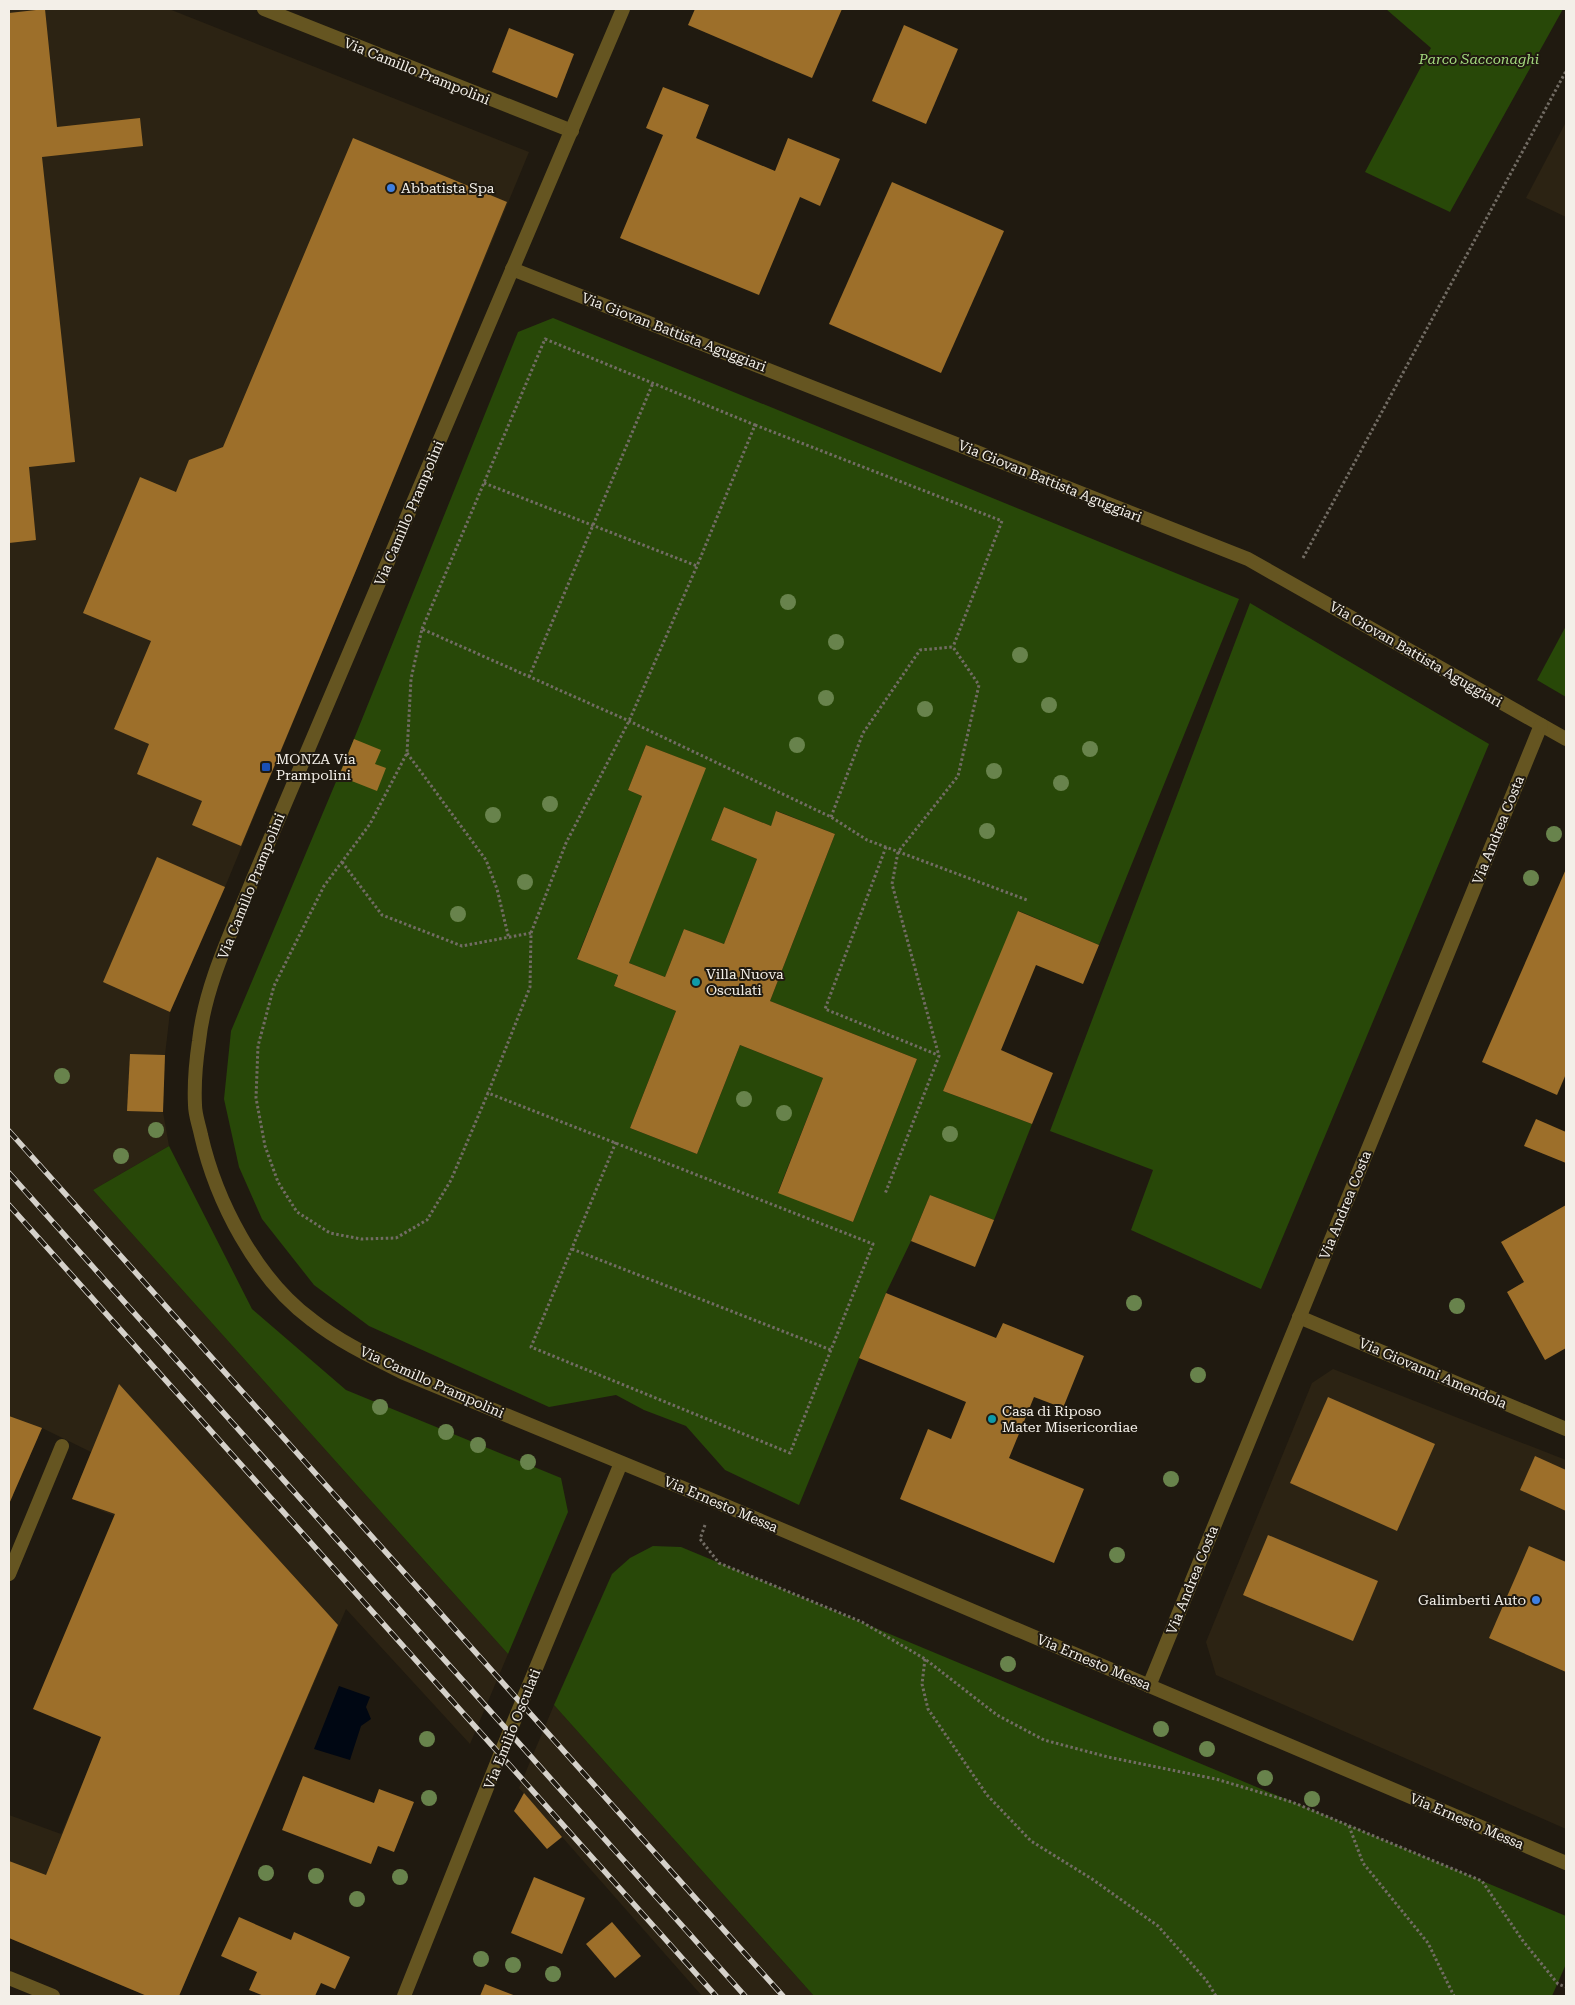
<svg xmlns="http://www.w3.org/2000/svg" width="1575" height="2005" viewBox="0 0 1575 2005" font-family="'Roboto Serif',serif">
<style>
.built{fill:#2c2313}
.green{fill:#284808;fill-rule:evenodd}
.water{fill:#000713}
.building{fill:#9d6f2a}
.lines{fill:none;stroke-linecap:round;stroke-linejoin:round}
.path{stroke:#726c64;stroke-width:3;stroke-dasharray:2.5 2.5;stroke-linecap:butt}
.minor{stroke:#655521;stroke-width:14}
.tertiary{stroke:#655521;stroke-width:14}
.rail-casing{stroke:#d5d1ca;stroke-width:5.5}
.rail{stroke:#201a10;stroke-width:4;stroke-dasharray:11;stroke-linecap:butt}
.tree{fill:#68834c}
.shop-dot{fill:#3f7fe0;stroke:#201a10;stroke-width:2}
.transit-dot{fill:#1a4fb4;stroke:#201a10;stroke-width:2}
.culture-dot{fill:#0f9aa8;stroke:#201a10;stroke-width:2}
.labels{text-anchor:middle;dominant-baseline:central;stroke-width:4;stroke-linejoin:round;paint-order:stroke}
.park-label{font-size:14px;font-style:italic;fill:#a3d97e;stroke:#201a10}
.street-label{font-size:14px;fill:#f3efe8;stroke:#201a10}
.poi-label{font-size:14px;fill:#f3efe8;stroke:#201a10;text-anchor:start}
</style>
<rect width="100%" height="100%" fill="#201a10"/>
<g class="built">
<path d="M9 9H169L529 152 225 887 170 1012 165 1055 163 1112 169 1146 93 1190 508 1654 470 1744 346 1609 179 1996H147L9 1938V1815L61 1834 183 1543 72 1499 91 1452 42 1428 9 1504Z"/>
<path d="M1566 122V217L1526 198Z"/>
<path d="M1333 1369 1566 1460V1829L1216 1675 1206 1642 1312 1383Z"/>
<path d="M554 1705 814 1996H702L519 1788Z"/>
</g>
<g class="green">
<path d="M1386 9H1563L1450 212 1365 172 1431 48Z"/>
<path d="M553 318 1239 599 1099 945 1019 911 943 1091 1032 1124 994 1220 930 1195 911 1241 886 1293 799 1505 725 1470 686 1426 644 1410 616 1395 549 1407 369 1326 314 1285 262 1219 239 1167 224 1099 231 1031 354 739 518 332ZM646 745 705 768 629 963 665 977 684 929 724 944 757 859 711 840 724 807 771 826 777 811 835 834 770 1001 917 1059 853 1222 778 1192 823 1078 740 1045 697 1154 630 1128 676 1011 614 986 618 974 577 958 642 796 628 790Z"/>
<path d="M1250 603 1489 744 1261 1289 1131 1230 1153 1170 1050 1131Z"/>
<path d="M1566 626V697L1537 680Z"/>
<path d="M169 1146 252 1309 346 1390 561 1478 568 1512 508 1654 93 1190Z"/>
<path d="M653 1546 681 1547 1566 1916V1964L1552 1996H814L554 1705 612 1574 630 1558Z"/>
</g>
<path class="water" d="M339 1686 370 1697 366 1707 371 1719 361 1726 350 1760 314 1749Z"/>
<g class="building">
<path d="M45 9 57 127 140 118 143 146 42 157 75 462 29 467 36 540 9 543V13Z"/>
<path d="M695 9H842L812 78 688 25Z"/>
<path d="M904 25 958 49 926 124 872 101Z"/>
<path d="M509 28 574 54 557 98 492 72Z"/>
<path d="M663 87 709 105 696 138 775 171 788 138 840 159 820 206 800 197 759 295 620 238 663 135 646 128Z"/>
<path d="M353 138 507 202 357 568 241 846 192 825 202 801 137 774 149 744 114 729 151 641 83 613 140 477 176 492 189 460 223 447Z"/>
<path d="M892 182 1004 231 941 373 829 324Z"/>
<path d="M354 739 381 750 375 764 386 768 377 791 339 776Z"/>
<path d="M646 745 706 768 629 963 665 977 684 929 724 944 757 859 711 840 724 807 771 826 776 811 835 834 770 1001 917 1059 853 1222 778 1193 823 1078 740 1045 697 1154 630 1128 676 1011 614 986 618 975 577 959 642 796 628 790Z"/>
<path d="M157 857 225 887 170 1012 103 982Z"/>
<path d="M1566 869V1074L1557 1095 1482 1062Z"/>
<path d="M1018 911 1099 945 1083 984 1036 965 1001 1050 1053 1073 1032 1124 943 1091Z"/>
<path d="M130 1054 165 1055 163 1112 127 1111Z"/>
<path d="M1536 1119 1566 1132V1163L1524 1146Z"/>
<path d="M930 1195 994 1220 975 1267 911 1241Z"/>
<path d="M1566 1205V1348L1545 1360 1507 1292 1524 1282 1501 1242Z"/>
<path d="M886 1293 996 1338 1003 1323 1084 1356 1063 1408 1034 1397 1009 1458 1084 1489 1054 1563 900 1499 928 1429 951 1439 966 1402 859 1358Z"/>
<path d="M119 1384 338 1625 179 1996H147L9 1938V1861L46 1875 101 1737 33 1709 115 1514 72 1499Z"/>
<path d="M1328 1397 1435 1444 1397 1531 1290 1483Z"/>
<path d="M9 1416 42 1428 9 1504Z"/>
<path d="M1535 1456 1566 1470V1511L1520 1490Z"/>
<path d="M1268 1535 1378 1581 1353 1641 1243 1595Z"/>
<path d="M1529 1546 1566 1562V1672L1489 1638Z"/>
<path d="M303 1776 374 1803 379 1789 414 1802 394 1852 378 1846 371 1864 282 1830Z"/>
<path d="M524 1793 562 1837 547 1849 514 1811Z"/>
<path d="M534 1877 585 1898 562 1954 511 1933Z"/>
<path d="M239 1917 291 1940 294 1932 350 1957 335 1989 321 1983 315 1996H264L249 1990 257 1972 221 1956Z"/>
<path d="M612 1922 641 1956 615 1978 586 1944Z"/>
<path d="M485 1984 516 1996H480Z"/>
</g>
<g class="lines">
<g class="path">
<path d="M755 425 1002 521 953 647"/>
<path d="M484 483 697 566"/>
<path d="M1303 558 1566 71"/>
<path d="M422 629 545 339 755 425 697 566 629 721 566 843 531 933 530 987 488 1093"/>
<path d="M529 677 653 383"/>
<path d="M407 753 486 860 497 889 509 939"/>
<path d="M831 817 863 733 920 650 953 647 979 685 958 776 898 852 892 884 939 1056 885 1194"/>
<path d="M886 847 825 1009 938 1055"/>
<path d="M342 862 382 915 462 946 531 933"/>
<path d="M616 1142 531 1347 790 1453 873 1244 488 1093 451 1180 427 1220 396 1238 361 1239 330 1233 297 1212 278 1182 265 1146 256 1098 258 1046 274 986 324 886 370 824 407 753 411 679 422 629 629 721 831 817 867 840 1027 900"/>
<path d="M572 1249 831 1350"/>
<path d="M705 1525 700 1539 719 1563 862 1622 925 1659 997 1715 1044 1740 1108 1757 1216 1779 1292 1802 1482 1881 1523 1941 1558 1984 1566 1987"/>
<path d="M925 1659 922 1684 928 1709 987 1795 1031 1841 1092 1879 1158 1926 1206 1980 1216 1996"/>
<path d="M1349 1826 1363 1863 1428 1943 1454 1996"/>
</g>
<g class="minor">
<path d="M264 9 572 131"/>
<path d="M512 269 1248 559 1566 739"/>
<path d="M1299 1317 1566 1429"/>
<path d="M9 1574 62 1446"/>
<path d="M1149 1686 1541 725"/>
<path d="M9 1978 53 1996"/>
<path d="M404 1996 500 1755 621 1463"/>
</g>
<path class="tertiary" d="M623 9 253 879C232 931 205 985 199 1041 196 1061 194 1085 195 1105 195 1115 199 1125 201 1135 216 1201 256 1279 312 1320 340 1342 372 1357 404 1373L712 1500 1566 1863"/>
<g class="rail-casing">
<g id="rail">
<path d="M9 1131 783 1996"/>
<path d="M9 1173 745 1996"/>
<path d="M9 1205 716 1996"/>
</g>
</g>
<use href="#rail" class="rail"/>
</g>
<g class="tree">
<circle cx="788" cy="602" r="8"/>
<circle cx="836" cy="642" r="8"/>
<circle cx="1020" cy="655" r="8"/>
<circle cx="826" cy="698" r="8"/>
<circle cx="1049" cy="705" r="8"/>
<circle cx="925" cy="709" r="8"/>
<circle cx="797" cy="745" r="8"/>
<circle cx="1090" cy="749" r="8"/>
<circle cx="994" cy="771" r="8"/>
<circle cx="1061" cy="783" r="8"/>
<circle cx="550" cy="804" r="8"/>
<circle cx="493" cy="815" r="8"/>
<circle cx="987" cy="831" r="8"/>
<circle cx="1554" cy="834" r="8"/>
<circle cx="1531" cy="878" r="8"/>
<circle cx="525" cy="882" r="8"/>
<circle cx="458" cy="914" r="8"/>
<circle cx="62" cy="1076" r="8"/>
<circle cx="744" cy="1099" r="8"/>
<circle cx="784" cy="1113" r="8"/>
<circle cx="156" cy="1130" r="8"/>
<circle cx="950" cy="1134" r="8"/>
<circle cx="121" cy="1156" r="8"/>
<circle cx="1134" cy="1303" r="8"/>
<circle cx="1457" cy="1306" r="8"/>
<circle cx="1198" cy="1375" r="8"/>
<circle cx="380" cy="1407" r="8"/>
<circle cx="446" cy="1432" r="8"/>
<circle cx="478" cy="1445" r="8"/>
<circle cx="528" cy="1462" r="8"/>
<circle cx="1171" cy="1479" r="8"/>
<circle cx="1117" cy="1555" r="8"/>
<circle cx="1008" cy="1664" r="8"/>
<circle cx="1161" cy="1729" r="8"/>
<circle cx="427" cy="1739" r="8"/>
<circle cx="1207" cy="1749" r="8"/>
<circle cx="1265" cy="1778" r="8"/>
<circle cx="429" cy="1798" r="8"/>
<circle cx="1312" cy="1799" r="8"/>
<circle cx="266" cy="1873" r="8"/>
<circle cx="316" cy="1876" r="8"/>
<circle cx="400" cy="1877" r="8"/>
<circle cx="357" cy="1899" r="8"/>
<circle cx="481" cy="1959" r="8"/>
<circle cx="513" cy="1965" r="8"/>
<circle cx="553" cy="1974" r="8"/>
</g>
<g class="shop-dot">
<circle cx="391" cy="188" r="5"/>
<circle cx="1536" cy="1600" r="5"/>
</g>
<rect class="transit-dot" x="261" y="762" width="10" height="10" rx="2.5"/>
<g class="culture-dot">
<circle cx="696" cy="982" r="5"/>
<circle cx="992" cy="1419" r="5"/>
</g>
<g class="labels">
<g class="park-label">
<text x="1479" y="59">Parco Sacconaghi</text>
</g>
<g class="street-label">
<text transform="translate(417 71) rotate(22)">Via Camillo Prampolini</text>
<text transform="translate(674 332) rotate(21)">Via Giovan Battista Aguggiari</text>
<text transform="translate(1050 481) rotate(22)">Via Giovan Battista Aguggiari</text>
<text transform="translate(409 513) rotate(-67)">Via Camillo Prampolini</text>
<text transform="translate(1416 654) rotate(30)">Via Giovan Battista Aguggiari</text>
<text transform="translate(1498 830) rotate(-68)">Via Andrea Costa</text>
<text transform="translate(251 886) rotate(-68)">Via Camillo Prampolini</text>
<text transform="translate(1345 1205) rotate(-68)">Via Andrea Costa</text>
<text transform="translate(1433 1373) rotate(23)">Via Giovanni Amendola</text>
<text transform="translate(432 1382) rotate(24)">Via Camillo Prampolini</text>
<text transform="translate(721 1504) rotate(23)">Via Ernesto Messa</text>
<text transform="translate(1192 1580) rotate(-68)">Via Andrea Costa</text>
<text transform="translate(1094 1662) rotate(23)">Via Ernesto Messa</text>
<text transform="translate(512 1729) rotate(-68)">Via Emilio Osculati</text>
<text transform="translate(1467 1821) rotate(23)">Via Ernesto Messa</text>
</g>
<g class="poi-label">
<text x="401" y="188">Abbatista Spa</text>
<text x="276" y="759">MONZA Via<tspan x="276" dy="16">Prampolini</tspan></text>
<text x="706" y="974">Villa Nuova<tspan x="706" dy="16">Osculati</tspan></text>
<text x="1002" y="1411">Casa di Riposo<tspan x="1002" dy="16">Mater Misericordiae</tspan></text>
<text x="1526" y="1600" text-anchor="end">Galimberti Auto</text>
</g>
</g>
<rect width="1575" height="2005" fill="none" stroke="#f3efe8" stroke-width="20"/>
</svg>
